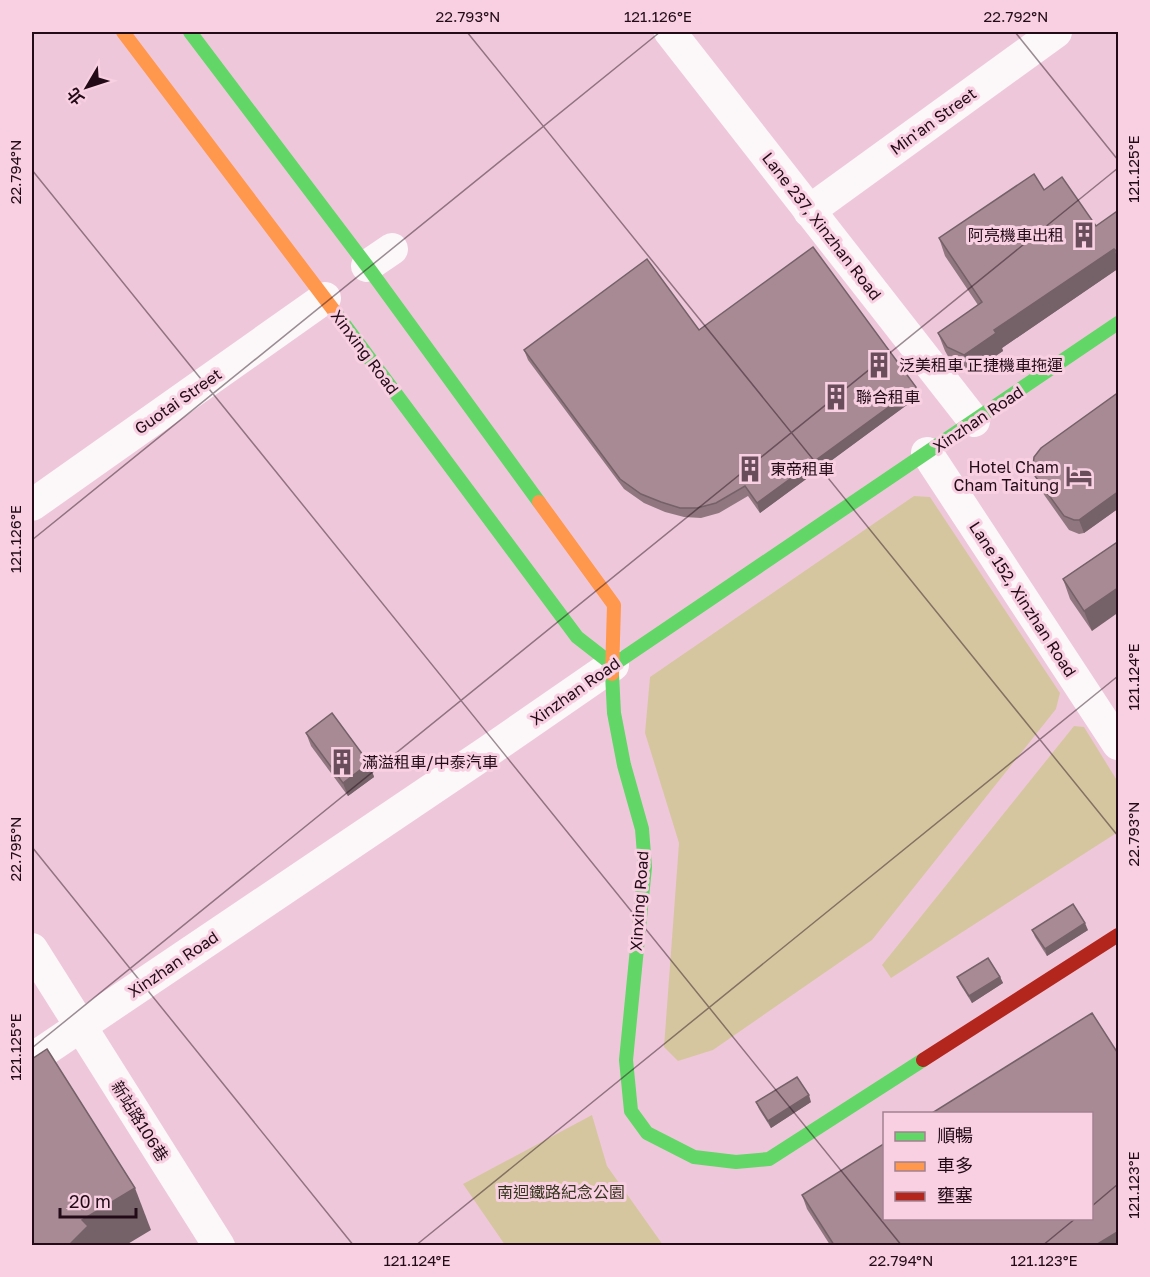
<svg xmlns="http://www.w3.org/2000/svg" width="1150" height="1277" viewBox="0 0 1150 1277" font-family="'Golos Text','Noto Sans TC',sans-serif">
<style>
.green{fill:#d6c6a0}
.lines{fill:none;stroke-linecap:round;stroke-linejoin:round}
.street{stroke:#fcf7f9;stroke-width:32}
.fast{stroke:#63d668;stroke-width:14}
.slow{stroke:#ff974d;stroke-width:14}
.jam{stroke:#b3261e;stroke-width:14}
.wall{fill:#90777f}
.shaded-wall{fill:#756168}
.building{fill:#a78a94;stroke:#756168;stroke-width:1.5}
.ticks{fill:none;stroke:#220b17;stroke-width:1.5;stroke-opacity:0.45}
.labels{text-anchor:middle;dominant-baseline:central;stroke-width:6;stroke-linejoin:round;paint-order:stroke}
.street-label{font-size:16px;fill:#220b17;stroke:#f9d0e2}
.poi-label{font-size:16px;fill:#220b17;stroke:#f9d0e2;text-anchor:start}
.park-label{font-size:16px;fill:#36361e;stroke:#f9d0e2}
.neatline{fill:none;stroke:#220b17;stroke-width:2}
.ticks-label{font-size:15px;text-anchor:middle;fill:#220b17}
</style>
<rect width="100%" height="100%" fill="#eec8da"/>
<g class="green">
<path d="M914 496 930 497 1060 693 1056 709 872 940 713 1050 678 1061 664 1047 679 843 645 733 650 677Z"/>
<path d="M1074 726 1084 727 1118 782V832L891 978 882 965Z"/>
<path d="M592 1115 607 1166 663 1245H505L463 1184Z"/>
</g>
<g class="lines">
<g class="street">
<path d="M670 32 974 421"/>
<path d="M809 211 1056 32"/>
<path d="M367 266 392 249"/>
<path d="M927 453 1118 744"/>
<path d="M32 505 325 298"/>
<path d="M32 949 219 1246"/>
<path d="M32 1059 487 752 613 665"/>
</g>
<g class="fast">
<path d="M190 32 367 266 539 502"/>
<path d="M335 312 577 637 613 665"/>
<path d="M613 665 1118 323"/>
<path d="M612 674 614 713 624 765 642 829 645 867 626 1060 631 1111 647 1133 694 1157 736 1162 769 1159 923 1060"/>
</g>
<g class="slow">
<path d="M123 32 335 312"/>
<path d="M539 502 614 605 612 674"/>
</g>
<path class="jam" d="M923 1060 1118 935"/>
</g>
<g class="wall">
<path d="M1044 190 1096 226 1119 215V268L1002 348 1003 351 970 373 953 365 945 351 938 333 978 305 945 256 939 238Z"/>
<path d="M524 350 919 396 760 513 748 496 719 513 701 518 684 517 665 512 644 503 624 489 528 360Z"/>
<path d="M1119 392V508L1084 533 1079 534 1069 530 1040 489 1035 476Z"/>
<path d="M1119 541 1092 631 1070 599 1063 579Z"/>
<path d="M306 733 369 763 374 777 348 796 311 746Z"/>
<path d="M1032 930H1088L1047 956 1035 937Z"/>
<path d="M957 977H1000L1003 983 972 1003 960 984Z"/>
<path d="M756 1102H811L771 1128 759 1109Z"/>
<path d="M802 1195 1119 1245H830L807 1209Z"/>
</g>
<g class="shaded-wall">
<path d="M1114 249 1119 261V268L1002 348 1003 351 970 373 964 355 994 330Z"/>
<path d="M916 387 919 396 760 513 757 503Z"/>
<path d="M1119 491V508L1084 533 1079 520Z"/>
<path d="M1119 587V612L1092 631 1084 611Z"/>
<path d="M369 763 374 777 348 796 343 783Z"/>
<path d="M1085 923 1088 930 1047 956 1045 949Z"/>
<path d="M1000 977 1003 983 972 1003 969 996Z"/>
<path d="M809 1095 811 1102 771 1128 768 1121Z"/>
<path d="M135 1188 151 1230 126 1245H69L82 1220Z"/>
<path d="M1119 1231V1245H1096Z"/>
</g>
<g class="building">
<path d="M1034 174 1044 190 1062 177 1096 226 1116 212 1119 215V254L1114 249 994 330 996 333 964 355 947 347 938 333 982 302 939 238Z"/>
<path d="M813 247 916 387 757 503 745 486 716 503 697 508H680L661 502 641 494 620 479 524 350 647 259 699 330Z"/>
<path d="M1119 392V491L1079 520H1074L1064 516 1035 476 1033 467 1034 457 1041 448Z"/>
<path d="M1119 541V587L1084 611 1063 579Z"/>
<path d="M332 713 369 763 343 783 306 733Z"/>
<path d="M1073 904 1085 923 1045 949 1032 930Z"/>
<path d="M988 958 1000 977 969 996 957 977Z"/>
<path d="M1092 1013 1119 1055V1231L1096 1245H834L802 1195 885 1143V1218H1092V1113H932Z"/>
<path d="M47 1049 135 1188 82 1220 88 1226 69 1245H32V1059Z"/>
<path d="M797 1077 809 1095 768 1121 756 1102Z"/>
</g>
<path class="ticks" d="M467 32 1118 836M1015 32 1118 160M32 170 902 1246M32 540 660 32M32 847 354 1246M32 1048 1118 168M1092 1206 1118 1184M415 1246 1118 676M1042 1246 1076 1218"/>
<defs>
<g id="building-bare" transform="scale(2.07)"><path d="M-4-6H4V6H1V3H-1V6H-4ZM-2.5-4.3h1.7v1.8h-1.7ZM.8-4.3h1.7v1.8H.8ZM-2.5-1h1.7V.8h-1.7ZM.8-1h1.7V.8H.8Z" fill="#694d5b" stroke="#f9d0e2" stroke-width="2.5" paint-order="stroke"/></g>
<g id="hotel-bare" transform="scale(2.07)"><path d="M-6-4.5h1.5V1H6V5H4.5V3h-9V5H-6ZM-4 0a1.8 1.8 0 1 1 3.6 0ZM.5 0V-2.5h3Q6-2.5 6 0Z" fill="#694d5b" stroke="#f9d0e2" stroke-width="2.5" paint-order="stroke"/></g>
</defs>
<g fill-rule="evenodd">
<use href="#building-bare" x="1084" y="235"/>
<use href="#building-bare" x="879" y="365"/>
<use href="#building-bare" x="836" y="397"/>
<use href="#building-bare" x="750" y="469"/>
<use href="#hotel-bare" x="1079" y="476"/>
<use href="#building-bare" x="342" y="762"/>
</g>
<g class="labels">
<g class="street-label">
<text transform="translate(933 121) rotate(-36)">Min'an Street</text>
<text transform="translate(822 226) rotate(52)">Lane 237, Xinzhan Road</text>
<text transform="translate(365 352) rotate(53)">Xinxing Road</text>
<text transform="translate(178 401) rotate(-35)">Guotai Street</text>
<text transform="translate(978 419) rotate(-34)">Xinzhan Road</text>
<text transform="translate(1023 599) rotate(57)">Lane 152, Xinzhan Road</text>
<text transform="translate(575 691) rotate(-35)">Xinzhan Road</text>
<text transform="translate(639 901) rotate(-86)">Xinxing Road</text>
<text transform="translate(173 964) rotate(-34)">Xinzhan Road</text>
<text transform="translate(140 1121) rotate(58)">新站路106巷</text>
</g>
<g class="poi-label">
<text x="1064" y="235" text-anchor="end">阿亮機車出租</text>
<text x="899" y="365">泛美租車 正捷機車拖運</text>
<text x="856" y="397">聯合租車</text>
<text x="1059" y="467" text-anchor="end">Hotel Cham<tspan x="1059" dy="18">Cham Taitung</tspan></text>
<text x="770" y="469">東帝租車</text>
<text x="362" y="762">滿溢租車/中泰汽車</text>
</g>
<g class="park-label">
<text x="561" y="1192">南迴鐵路紀念公園</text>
</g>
</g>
<rect width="1150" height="1277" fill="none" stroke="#f9d0e2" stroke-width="66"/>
<rect x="883" y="1112" width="210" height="108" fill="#f9d0e2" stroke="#a38191" stroke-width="1.5"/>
<rect x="895" y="1132" width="30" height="9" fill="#63d668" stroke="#a38191" stroke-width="1.5"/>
<text x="937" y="1142" font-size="18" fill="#220b17">順暢</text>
<rect x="895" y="1162" width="30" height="9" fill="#ff974d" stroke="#a38191" stroke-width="1.5"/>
<text x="937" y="1172" font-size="18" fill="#220b17">車多</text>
<rect x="895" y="1192" width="30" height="9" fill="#b3261e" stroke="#a38191" stroke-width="1.5"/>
<text x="937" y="1202" font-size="18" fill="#220b17">壅塞</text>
<g transform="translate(87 87) rotate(231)" stroke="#f9d0e2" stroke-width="4.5" paint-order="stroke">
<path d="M0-4.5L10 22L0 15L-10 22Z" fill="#220b17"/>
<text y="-9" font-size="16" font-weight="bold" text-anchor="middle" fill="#220b17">北</text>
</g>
<path d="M60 1208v9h76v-9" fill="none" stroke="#220b17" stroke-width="3"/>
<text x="69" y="1208" font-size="18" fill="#220b17" stroke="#f9d0e2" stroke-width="4.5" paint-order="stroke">20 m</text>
<rect x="33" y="33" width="1084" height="1211" class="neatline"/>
<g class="ticks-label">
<text x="468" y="22">22.793°N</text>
<text x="658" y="22">121.126°E</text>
<text x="1016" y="22">22.792°N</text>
<text transform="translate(1134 169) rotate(-90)" y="5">121.125°E</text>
<text transform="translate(16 172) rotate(-90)" y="5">22.794°N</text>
<text transform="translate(16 539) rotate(-90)" y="5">121.126°E</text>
<text transform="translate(1134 677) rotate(-90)" y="5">121.124°E</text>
<text transform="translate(1134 834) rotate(-90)" y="5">22.793°N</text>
<text transform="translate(16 849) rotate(-90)" y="5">22.795°N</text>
<text transform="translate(16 1047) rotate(-90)" y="5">121.125°E</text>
<text transform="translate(1134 1185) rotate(-90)" y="5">121.123°E</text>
<text x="417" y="1266">121.124°E</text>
<text x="901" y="1266">22.794°N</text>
<text x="1044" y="1266">121.123°E</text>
</g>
</svg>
